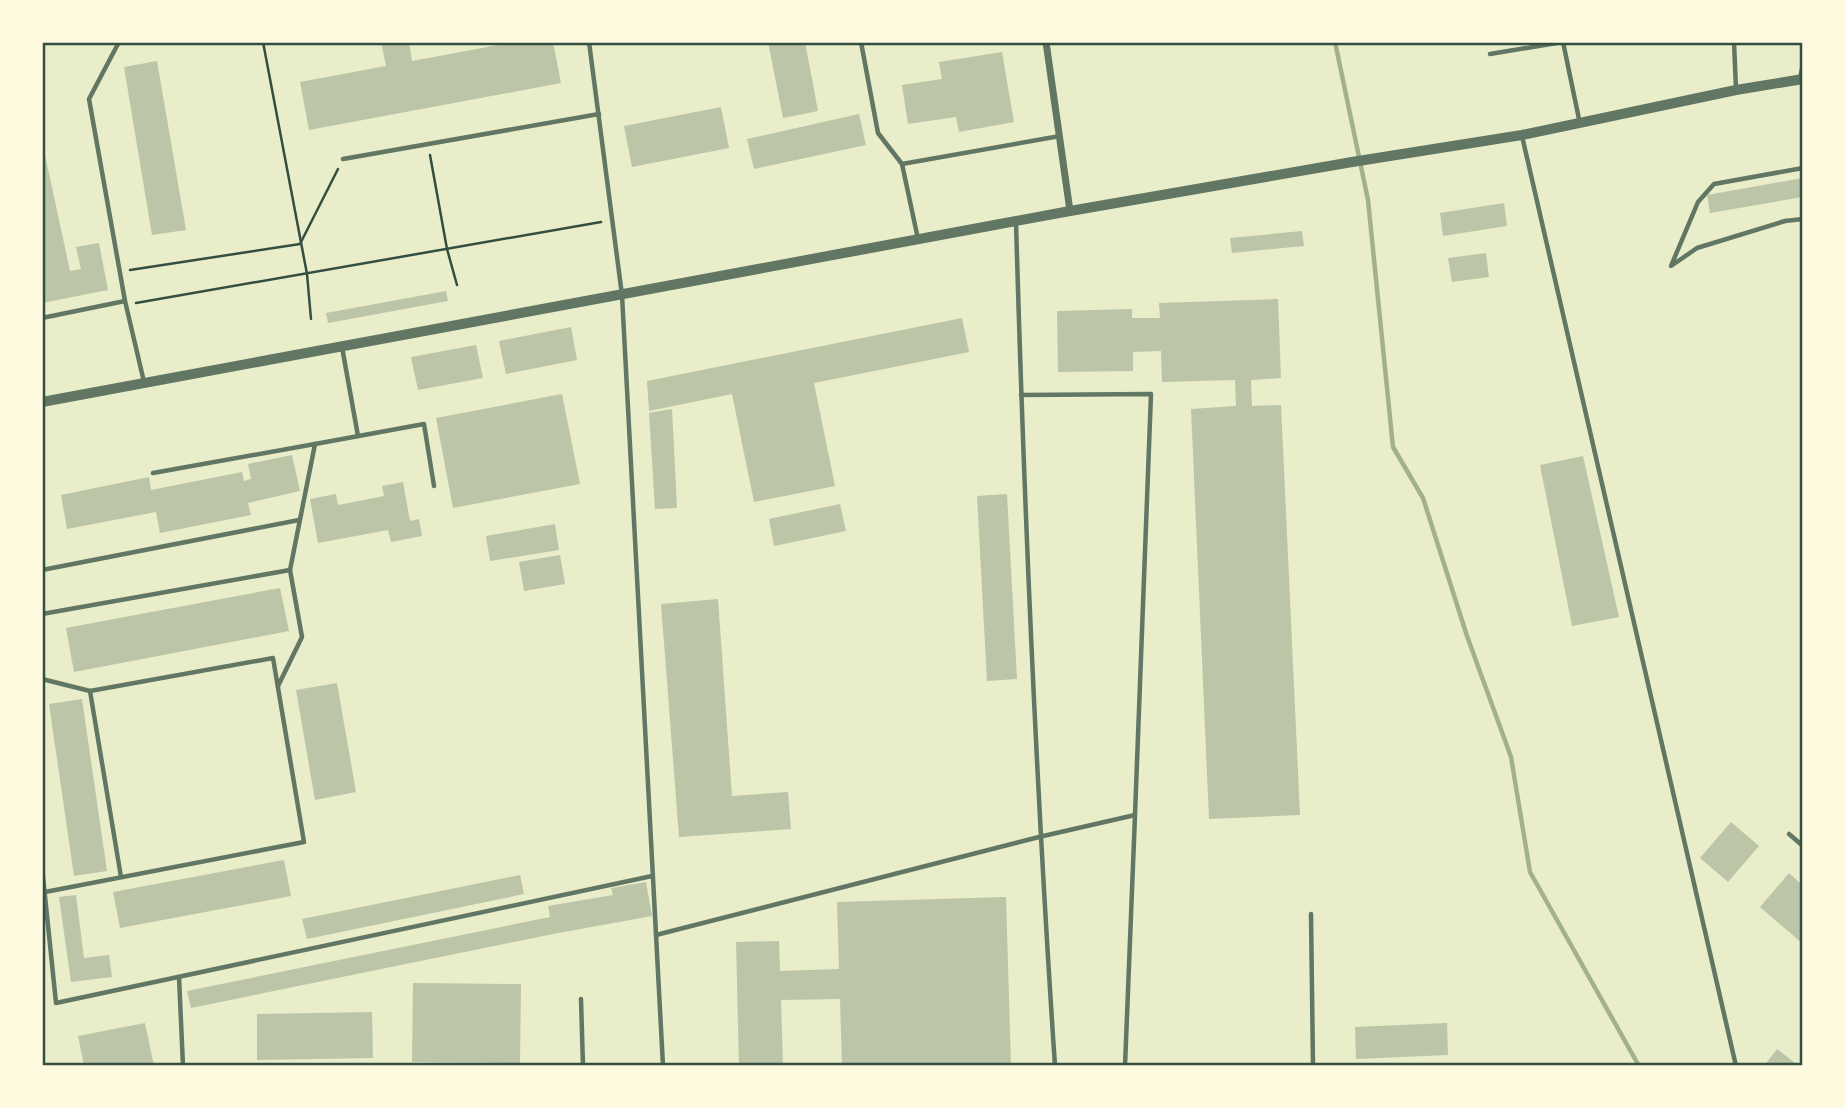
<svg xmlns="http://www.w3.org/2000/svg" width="1845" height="1108" viewBox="0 0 1845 1108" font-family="Barlow,sans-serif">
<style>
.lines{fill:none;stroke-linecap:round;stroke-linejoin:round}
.stream{stroke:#a3b18a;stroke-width:4.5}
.building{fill:#bcc5a7}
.path{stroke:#344e41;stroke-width:2.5}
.service{stroke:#617663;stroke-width:4.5}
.minor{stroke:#617663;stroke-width:7}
.tertiary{stroke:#617663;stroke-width:10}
.neatline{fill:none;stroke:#344e41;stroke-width:2.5}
</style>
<rect width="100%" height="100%" fill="#e9edc9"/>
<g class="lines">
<path class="stream" d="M1335 42 1368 200 1393 447 1423 498 1467 636 1511 757 1530 872 1639 1066"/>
</g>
<g class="building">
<path d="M381 42H409L412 61 514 42H553L561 83 309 130 300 82 386 66Z"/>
<path d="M768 42H805L818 111 783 118Z"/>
<path d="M1002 52 1014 122 959 132 956 117 908 124 902 85 942 79 939 62Z"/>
<path d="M157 61 186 230 152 235 124 67Z"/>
<path d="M721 107 729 148 632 167 624 126Z"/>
<path d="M859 114 866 145 754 169 747 139Z"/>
<path d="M42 141 70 271 81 269 76 247 99 243 108 290 42 303Z"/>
<path d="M1803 178V197L1710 213 1707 195Z"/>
<path d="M1504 203 1507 226 1443 236 1440 213Z"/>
<path d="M1302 231 1304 246 1232 253 1230 238Z"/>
<path d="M1486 253 1489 277 1452 282 1448 258Z"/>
<path d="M446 291 448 301 328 323 326 313Z"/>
<path d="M1278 299 1281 378 1251 380 1252 406 1281 405 1300 815 1209 819 1191 409 1236 406 1235 380 1162 382 1161 351 1133 352V371L1058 372 1057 311 1132 309V318H1160L1159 303Z"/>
<path d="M962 318 969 352 814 383 835 486 754 502 732 394 649 411 647 381Z"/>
<path d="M571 327 577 360 506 374 499 341Z"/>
<path d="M476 345 483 378 418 390 411 357Z"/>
<path d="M562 394 580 484 453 508 436 418Z"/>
<path d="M672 409 677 508 655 509 649 413Z"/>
<path d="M292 455 300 491 248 503 251 515 160 533 156 512 67 529 61 495 149 477 151 490 242 472 244 481 251 479 248 464Z"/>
<path d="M1583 456 1619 617 1572 626 1540 465Z"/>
<path d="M403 482 410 521 419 519 422 536 391 542 388 530 318 543 310 499 336 494 338 505 384 496 382 486Z"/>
<path d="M1007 494 1017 679 987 681 977 496Z"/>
<path d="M840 504 846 531 774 546 769 519Z"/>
<path d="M555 524 559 550 490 561 486 536Z"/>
<path d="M560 555 565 584 524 591 519 562Z"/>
<path d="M280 588 289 631 74 672 66 628Z"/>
<path d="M718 599 732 796 788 792 791 829 679 837 661 604Z"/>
<path d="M337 683 356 792 315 800 296 690Z"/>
<path d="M82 699 107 871 74 876 49 704Z"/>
<path d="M1731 822 1759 846 1728 882 1700 858Z"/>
<path d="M284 860 291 896 120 928 113 892Z"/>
<path d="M1789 873 1803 886V944L1760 907Z"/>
<path d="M520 875 524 894 307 939 302 919Z"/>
<path d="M646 882 652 916 553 934 191 1008 187 991 550 917 548 906 613 895 611 888Z"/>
<path d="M76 895 84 958 109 955 112 977 71 982 59 897Z"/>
<path d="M1006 897 1011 1066H842L840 999 781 1000 783 1066H739L736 942 779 941 780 971 839 969 837 902Z"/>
<path d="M413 983 521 984 520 1063 412 1062Z"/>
<path d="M372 1012 373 1058 257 1060V1014Z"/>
<path d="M145 1023 154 1066H84L78 1036Z"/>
<path d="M1447 1023 1448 1055 1356 1059 1355 1027Z"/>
<path d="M1777 1049 1799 1066H1764Z"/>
</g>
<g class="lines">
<g class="path">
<path d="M263 42 307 274 311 319"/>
<path d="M430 155 447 249 457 285"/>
<path d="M130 270 300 244 338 169"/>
<path d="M136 303 601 222"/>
</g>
<g class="service">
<path d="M119 42 89 99 125 301 144 382"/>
<path d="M589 42 622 295 663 1066"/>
<path d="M861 42 878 133 902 164 918 239"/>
<path d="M1734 42 1736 89"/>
<path d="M1490 54 1563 42 1580 124"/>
<path d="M1800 79 1803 63"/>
<path d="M1522 136 1736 1066"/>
<path d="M343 159 599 114"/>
<path d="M902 164 1060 136"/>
<path d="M1803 168 1714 184 1698 202 1671 266 1697 248 1785 221 1803 219"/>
<path d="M1016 222C1024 504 1036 785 1055 1066"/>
<path d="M42 318 125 301"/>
<path d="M342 347 358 436"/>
<path d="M153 473 315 444"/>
<path d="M42 570 299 520"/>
<path d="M42 614 290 570"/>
<path d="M42 679 90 691 273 658 304 842 45 892"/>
<path d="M278 686 302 637 290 570 315 444 424 424 434 486"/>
<path d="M90 691 121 877"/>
<path d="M1789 834 1803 846"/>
<path d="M42 867 56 1003 652 876"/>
<path d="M1311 914 1313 1066"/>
<path d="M656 935 1039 837 1135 815 1151 394 1021 395"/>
<path d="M179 977 183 1066"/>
<path d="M581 999 583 1066"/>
<path d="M1125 1066 1135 815"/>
</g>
<path class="minor" d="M1046 42 1070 211"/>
<path class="tertiary" d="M42 402 1070 211 1352 162 1522 135 1736 90 1803 79"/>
</g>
<rect width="1845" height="1108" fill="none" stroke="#fefae0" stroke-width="88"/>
<rect x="44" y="44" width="1757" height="1020" class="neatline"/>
</svg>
